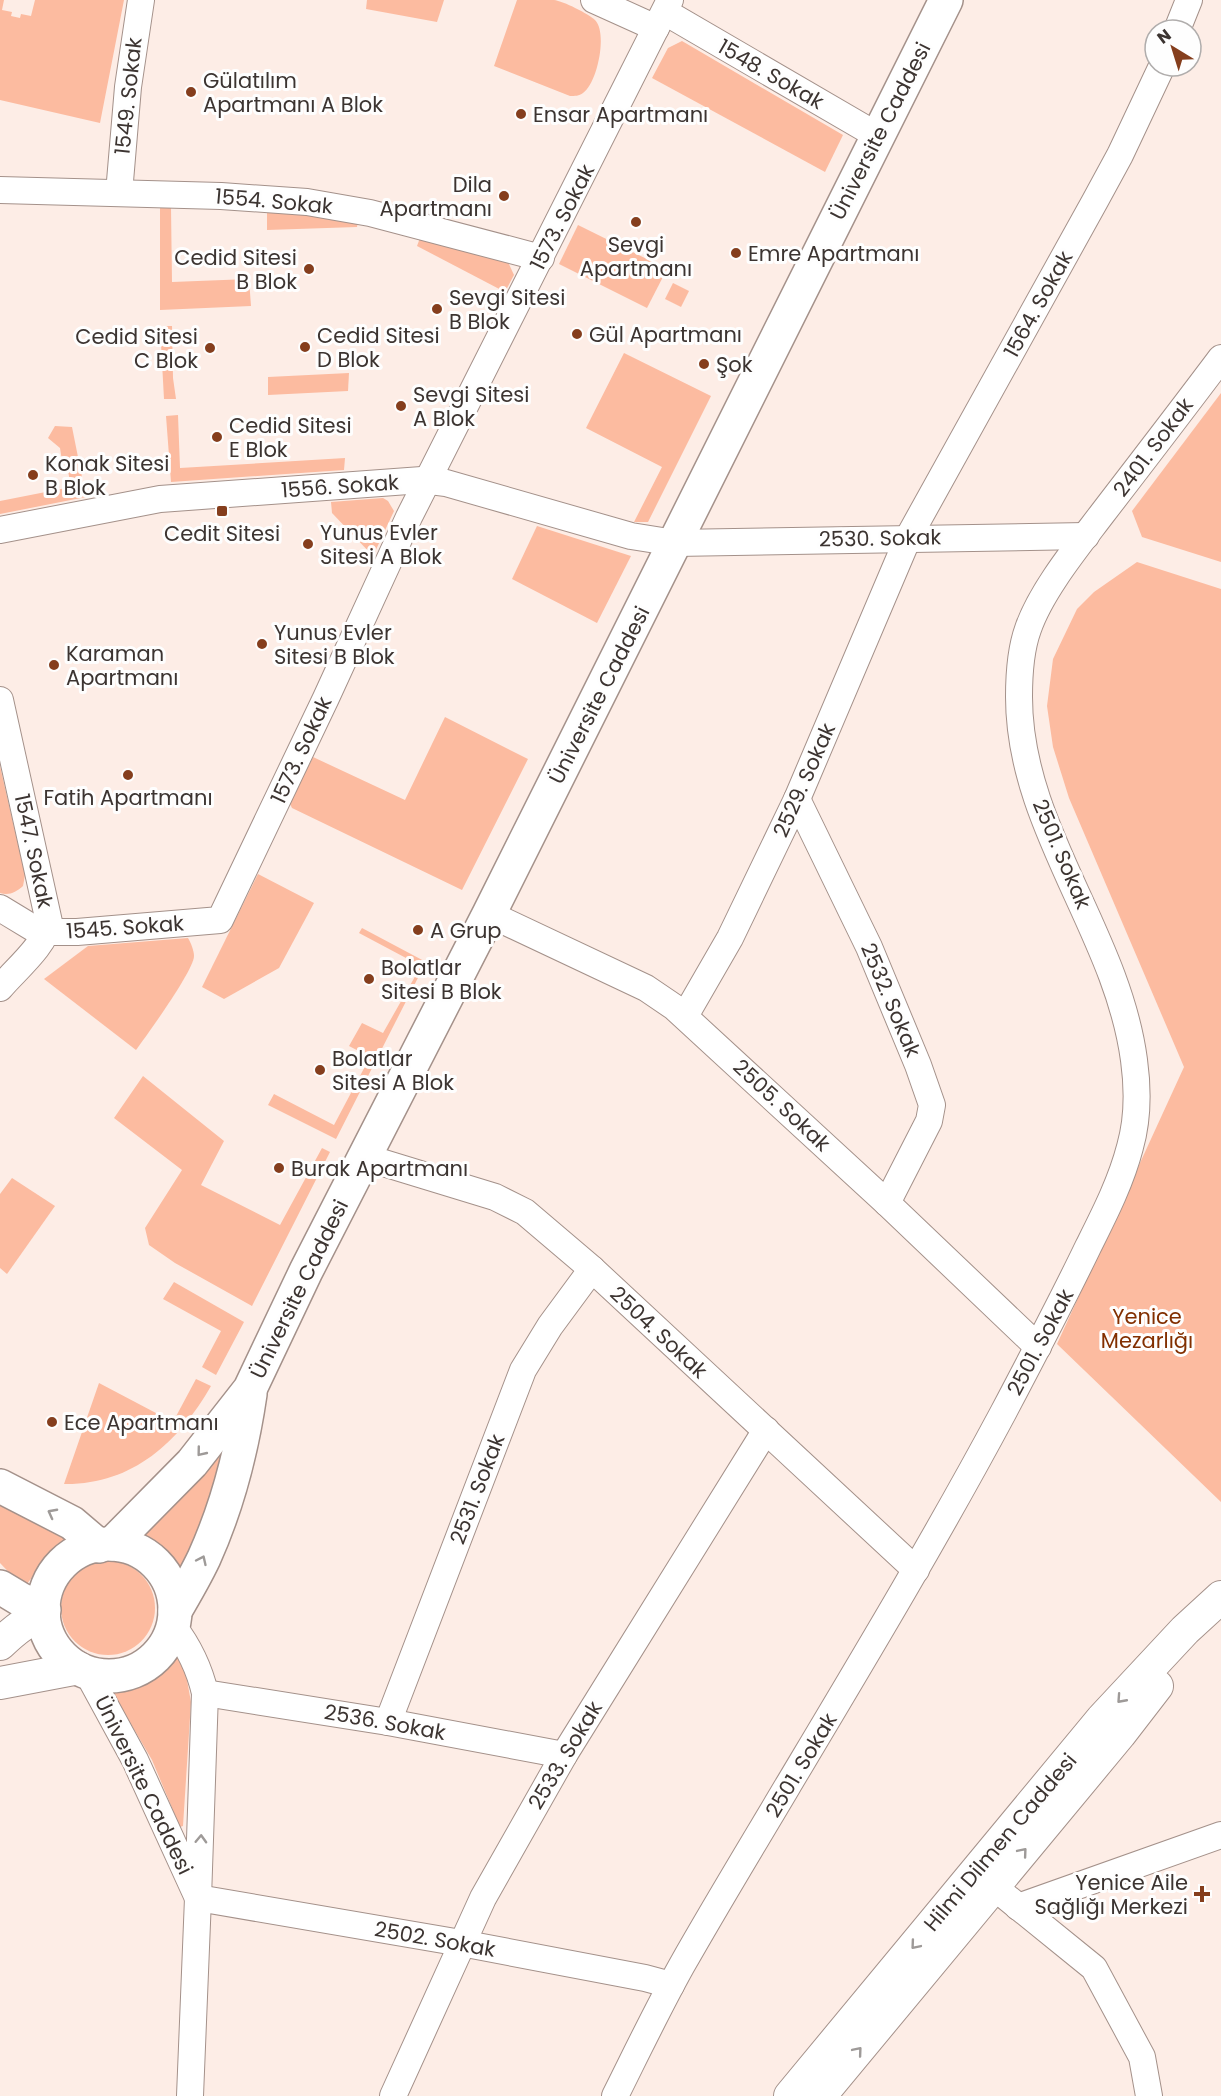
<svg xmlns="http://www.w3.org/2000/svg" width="1221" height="2096" viewBox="0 0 1221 2096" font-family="Poppins,sans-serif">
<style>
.green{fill:#fcbba0}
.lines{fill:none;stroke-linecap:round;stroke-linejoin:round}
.minor-casing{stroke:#a4918a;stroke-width:28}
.tertiary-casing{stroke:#a4918a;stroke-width:34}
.secondary-casing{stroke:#a4918a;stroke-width:36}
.minor{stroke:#fff;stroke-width:26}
.tertiary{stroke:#fff;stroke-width:32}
.secondary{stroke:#fff;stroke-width:33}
.oneway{stroke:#9e9a98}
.poi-dot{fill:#853e1d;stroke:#fefefe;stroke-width:2}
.labels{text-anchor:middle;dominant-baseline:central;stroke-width:6;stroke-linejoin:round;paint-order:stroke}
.street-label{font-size:21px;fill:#3c3431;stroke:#fefefe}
.poi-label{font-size:21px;fill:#3c3431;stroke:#fefefe;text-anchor:start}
.park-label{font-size:21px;fill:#822f00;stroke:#fefefe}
</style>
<rect width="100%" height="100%" fill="#fdede6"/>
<g class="green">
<path d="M0 0H4L2 10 12 12 11 16 20 18 21 14 31 16 35 0H124L100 123 0 100Z"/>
<path d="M367 0H444L437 22 366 9Z"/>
<path d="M517 0C529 0 542 0 554 0 563 1 589 14 595 20 608 33 597 84 583 93 579 96 575 96 570 96L494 66Z"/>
<path d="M682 41 843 135 825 172 652 78 668 48Z"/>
<path d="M160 207H171L172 282 249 279 251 306 160 310Z"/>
<path d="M267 211 286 212 358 222 357 227 267 230Z"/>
<path d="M578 225 667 269 647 308 559 264Z"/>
<path d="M420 238 508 262 514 275 505 292 417 246Z"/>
<path d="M673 283 689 291 681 307 665 299Z"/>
<path d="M172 326 173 378 176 399H164L160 326Z"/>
<path d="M624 353 711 396 648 522H634L662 467 586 428Z"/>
<path d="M349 373 348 391 268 395V377Z"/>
<path d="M1221 393V562L1142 537 1132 511Z"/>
<path d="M178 415 180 468 345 458 344 470 171 482 166 416Z"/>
<path d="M55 426 72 427 86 497 0 514V501L71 487 66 460 62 461 60 448 48 438Z"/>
<path d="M383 498 388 501 394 511 373 556 332 513 331 502Z"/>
<path d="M537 526 631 556 597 623 512 579Z"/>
<path d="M1137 562 1221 589V1502L1057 1344 1184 1067 1069 798 1053 747 1047 706 1053 659 1077 609 1094 592Z"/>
<path d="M445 717 528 759 462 890 292 808 290 804 313 757 405 800Z"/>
<path d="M0 766 25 875 23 886C16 892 9 896 0 893Z"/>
<path d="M258 874 314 903 279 968 224 999 202 987Z"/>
<path d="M362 928 426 962 336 1139 268 1105 274 1094 334 1125 370 1057 349 1046 362 1023 383 1033 421 966 359 933Z"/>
<path d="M188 938C191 943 194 951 194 956 194 970 147 1035 136 1050L44 979 88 946Z"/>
<path d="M143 1076 224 1141 201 1185 280 1225 322 1148 330 1152 252 1306 175 1263 149 1245 145 1228 182 1170 114 1118Z"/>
<path d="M12 1178 55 1206 7 1274 0 1268V1194Z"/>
<path d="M174 1282 244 1322 216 1375 202 1367 221 1331 163 1299Z"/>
<path d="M196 1379 211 1386C178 1443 132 1485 64 1484L99 1383 173 1422Z"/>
<path d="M238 1424 180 1580C169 1555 159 1546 137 1532Z"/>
<path d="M0 1502 72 1537 48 1556 24 1588 0 1563Z"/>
<circle cx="108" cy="1608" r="47"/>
<path d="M175 1650 185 1669 191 1702 183 1826 180 1827 152 1760 111 1690 148 1674Z"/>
</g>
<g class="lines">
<g class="minor-casing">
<g id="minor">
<path d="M594 0 656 28"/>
<path d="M665 12 878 136"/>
<path d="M1177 30 1189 0"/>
<path d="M0 190 221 196 307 202 370 213 541 258"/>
<path d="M119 193 128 87 141 0"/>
<path d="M0 530 160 499 422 480 446 483 631 536 675 543 1086 536"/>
<path d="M0 700 49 922C46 945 15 970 0 988"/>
<path d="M797 799 869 947 918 1065 932 1105 929 1121 887 1203"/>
<path d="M0 908 33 928 47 932H77L220 920 326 698 409 517 670 0"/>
<path d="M489 914 646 988 674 1007 887 1203 1038 1347"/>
<path d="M685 1016 730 938 797 799 908 538 1095 201 1120 155 1162 66"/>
<path d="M364 1157 495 1197 525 1212 592 1269 916 1570"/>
<path d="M87 1672 135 1760 198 1898 205 1693C199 1667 189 1647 173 1626"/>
<path d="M205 1693 388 1722 564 1755"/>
<path d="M388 1722 523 1370 550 1326 592 1269"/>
<path d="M994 1887 1094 1968 1142 2057 1149 2096"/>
<path d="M1018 1907 1221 1835"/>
<path d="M190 2096 198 1898 461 1943 645 1978 671 1985"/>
<path d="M393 2096 483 1898 564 1755 766 1430"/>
<path d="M615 2096C637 2052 658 2008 682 1965 716 1905 752 1846 787 1787 861 1663 935 1540 1003 1413 1032 1358 1061 1303 1088 1247 1104 1215 1121 1182 1130 1147 1138 1119 1138 1089 1134 1060 1117 932 1019 828 1019 697 1019 675 1020 651 1028 629 1041 591 1077 547 1102 514 1142 462 1182 410 1221 358"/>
</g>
</g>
<g class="tertiary-casing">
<g id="tertiary">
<path d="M0 1644C14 1631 26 1620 44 1616"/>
<path d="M0 1683 79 1668"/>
<path d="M790 2096 1102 1719 1185 1630 1221 1597"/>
<path d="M820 2096 1120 1734 1157 1686"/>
</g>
</g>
<g class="secondary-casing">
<g id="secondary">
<path d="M0 1486 72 1523 99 1546"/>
<path d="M112 1544 192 1463 250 1389 306 1271 489 914 946 0"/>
<circle cx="109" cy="1610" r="66"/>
<path d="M0 1587 20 1599 44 1610"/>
<path d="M175 1611C185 1594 195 1577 204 1558 227 1507 242 1449 250 1394"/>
</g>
</g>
<use href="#minor" class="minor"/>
<use href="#tertiary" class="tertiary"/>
<use href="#secondary" class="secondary"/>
</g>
<defs><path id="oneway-chevron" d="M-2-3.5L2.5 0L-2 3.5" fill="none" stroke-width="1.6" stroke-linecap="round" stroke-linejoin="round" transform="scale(1.5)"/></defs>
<g class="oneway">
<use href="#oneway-chevron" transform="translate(201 1452) rotate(129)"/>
<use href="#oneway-chevron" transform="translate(52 1513) rotate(-152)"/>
<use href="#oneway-chevron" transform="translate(202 1560) rotate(-65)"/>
<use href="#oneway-chevron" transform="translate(1121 1699) rotate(132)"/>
<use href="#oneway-chevron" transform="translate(201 1839) rotate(-88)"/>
<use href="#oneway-chevron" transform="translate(1023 1852) rotate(-50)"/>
<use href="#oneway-chevron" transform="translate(915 1945) rotate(130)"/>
<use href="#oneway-chevron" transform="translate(858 2051) rotate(-50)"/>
</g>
<g class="poi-dot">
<circle cx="191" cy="92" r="6"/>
<circle cx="521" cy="114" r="6"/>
<circle cx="504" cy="196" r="6"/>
<circle cx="636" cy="222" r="6"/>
<circle cx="736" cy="253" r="6"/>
<circle cx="309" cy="269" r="6"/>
<circle cx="437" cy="309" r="6"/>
<circle cx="577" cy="334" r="6"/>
<circle cx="305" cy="347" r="6"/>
<circle cx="210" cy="348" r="6"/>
<circle cx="704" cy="364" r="6"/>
<circle cx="401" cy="406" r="6"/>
<circle cx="217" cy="437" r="6"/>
<circle cx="33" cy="475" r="6"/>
<rect x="216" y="505" width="12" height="12" rx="3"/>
<circle cx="308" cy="544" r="6"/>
<circle cx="262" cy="644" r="6"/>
<circle cx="54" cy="665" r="6"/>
<circle cx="128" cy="775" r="6"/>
<circle cx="418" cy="930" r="6"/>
<circle cx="369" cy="979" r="6"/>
<circle cx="320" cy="1070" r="6"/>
<circle cx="279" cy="1168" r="6"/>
<circle cx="52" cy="1422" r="6"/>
<path d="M1199 1885h6v6h6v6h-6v6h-6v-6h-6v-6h6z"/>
</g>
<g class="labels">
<g class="street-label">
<text transform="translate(771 74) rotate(30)">1548. Sokak</text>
<text transform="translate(128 96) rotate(-84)">1549. Sokak</text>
<text transform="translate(880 131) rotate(-63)">Üniversite Caddesi</text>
<text transform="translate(274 201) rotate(5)">1554. Sokak</text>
<text transform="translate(562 217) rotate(-63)">1573. Sokak</text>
<text transform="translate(1038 304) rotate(-61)">1564. Sokak</text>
<text transform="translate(1153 447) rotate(-53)">2401. Sokak</text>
<text transform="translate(340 486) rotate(-4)">1556. Sokak</text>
<text transform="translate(880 538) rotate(-1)">2530. Sokak</text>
<text transform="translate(599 695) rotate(-63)">Üniversite Caddesi</text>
<text transform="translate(301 750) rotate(-65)">1573. Sokak</text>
<text transform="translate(804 780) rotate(-66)">2529. Sokak</text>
<text transform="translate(34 851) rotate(78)">1547. Sokak</text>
<text transform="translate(1062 854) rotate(67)">2501. Sokak</text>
<text transform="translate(125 927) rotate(-4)">1545. Sokak</text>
<text transform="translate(891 1000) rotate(67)">2532. Sokak</text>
<text transform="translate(782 1105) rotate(43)">2505. Sokak</text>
<text transform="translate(299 1289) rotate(-64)">Üniversite Caddesi</text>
<text transform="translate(659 1332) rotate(43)">2504. Sokak</text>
<text transform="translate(1040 1342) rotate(-62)">2501. Sokak</text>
<text transform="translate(477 1489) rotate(-69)">2531. Sokak</text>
<text transform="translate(385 1722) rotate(10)">2536. Sokak</text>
<text transform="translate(565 1755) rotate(-59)">2533. Sokak</text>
<text transform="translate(801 1765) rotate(-59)">2501. Sokak</text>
<text transform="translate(144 1785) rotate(64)">Üniversite Caddesi</text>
<text transform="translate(1000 1842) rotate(-50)">Hilmi Dilmen Caddesi</text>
<text transform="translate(435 1939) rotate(10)">2502. Sokak</text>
</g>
<g class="poi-label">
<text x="203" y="80">Gülatılım<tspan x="203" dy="24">Apartmanı A Blok</tspan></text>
<text x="533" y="114">Ensar Apartmanı</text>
<text x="492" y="184" text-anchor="end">Dila<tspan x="492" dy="24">Apartmanı</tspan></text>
<text x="636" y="244" text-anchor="middle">Sevgi<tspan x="636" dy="24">Apartmanı</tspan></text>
<text x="748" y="253">Emre Apartmanı</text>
<text x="297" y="257" text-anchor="end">Cedid Sitesi<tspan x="297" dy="24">B Blok</tspan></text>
<text x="449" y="297">Sevgi Sitesi<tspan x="449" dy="24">B Blok</tspan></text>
<text x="589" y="334">Gül Apartmanı</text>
<text x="317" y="335">Cedid Sitesi<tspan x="317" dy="24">D Blok</tspan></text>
<text x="198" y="336" text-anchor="end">Cedid Sitesi<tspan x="198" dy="24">C Blok</tspan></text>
<text x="716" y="364">Şok</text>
<text x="413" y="394">Sevgi Sitesi<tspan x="413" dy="24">A Blok</tspan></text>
<text x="229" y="425">Cedid Sitesi<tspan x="229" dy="24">E Blok</tspan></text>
<text x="45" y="463">Konak Sitesi<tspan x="45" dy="24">B Blok</tspan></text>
<text x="320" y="532">Yunus Evler<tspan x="320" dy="24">Sitesi A Blok</tspan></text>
<text x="222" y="533" text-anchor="middle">Cedit Sitesi</text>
<text x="274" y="632">Yunus Evler<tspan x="274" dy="24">Sitesi B Blok</tspan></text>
<text x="66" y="653">Karaman<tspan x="66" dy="24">Apartmanı</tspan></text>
<text x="128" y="797" text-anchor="middle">Fatih Apartmanı</text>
<text x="430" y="930">A Grup</text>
<text x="381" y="967">Bolatlar<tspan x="381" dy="24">Sitesi B Blok</tspan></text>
<text x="332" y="1058">Bolatlar<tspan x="332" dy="24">Sitesi A Blok</tspan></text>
<text x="291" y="1168">Burak Apartmanı</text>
<text x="64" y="1422">Ece Apartmanı</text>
<text x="1188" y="1882" text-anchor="end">Yenice Aile<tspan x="1188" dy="24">Sağlığı Merkezi</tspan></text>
</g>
<g class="park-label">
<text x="1147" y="1316">Yenice<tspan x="1147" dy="24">Mezarlığı</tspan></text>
</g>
</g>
<g transform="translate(1173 48) rotate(322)"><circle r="28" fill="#fefefe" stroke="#b0adac" stroke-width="1.5"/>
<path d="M0-4.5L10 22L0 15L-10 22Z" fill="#853e1d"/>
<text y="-9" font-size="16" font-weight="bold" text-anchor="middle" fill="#3c3431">N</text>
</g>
</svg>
